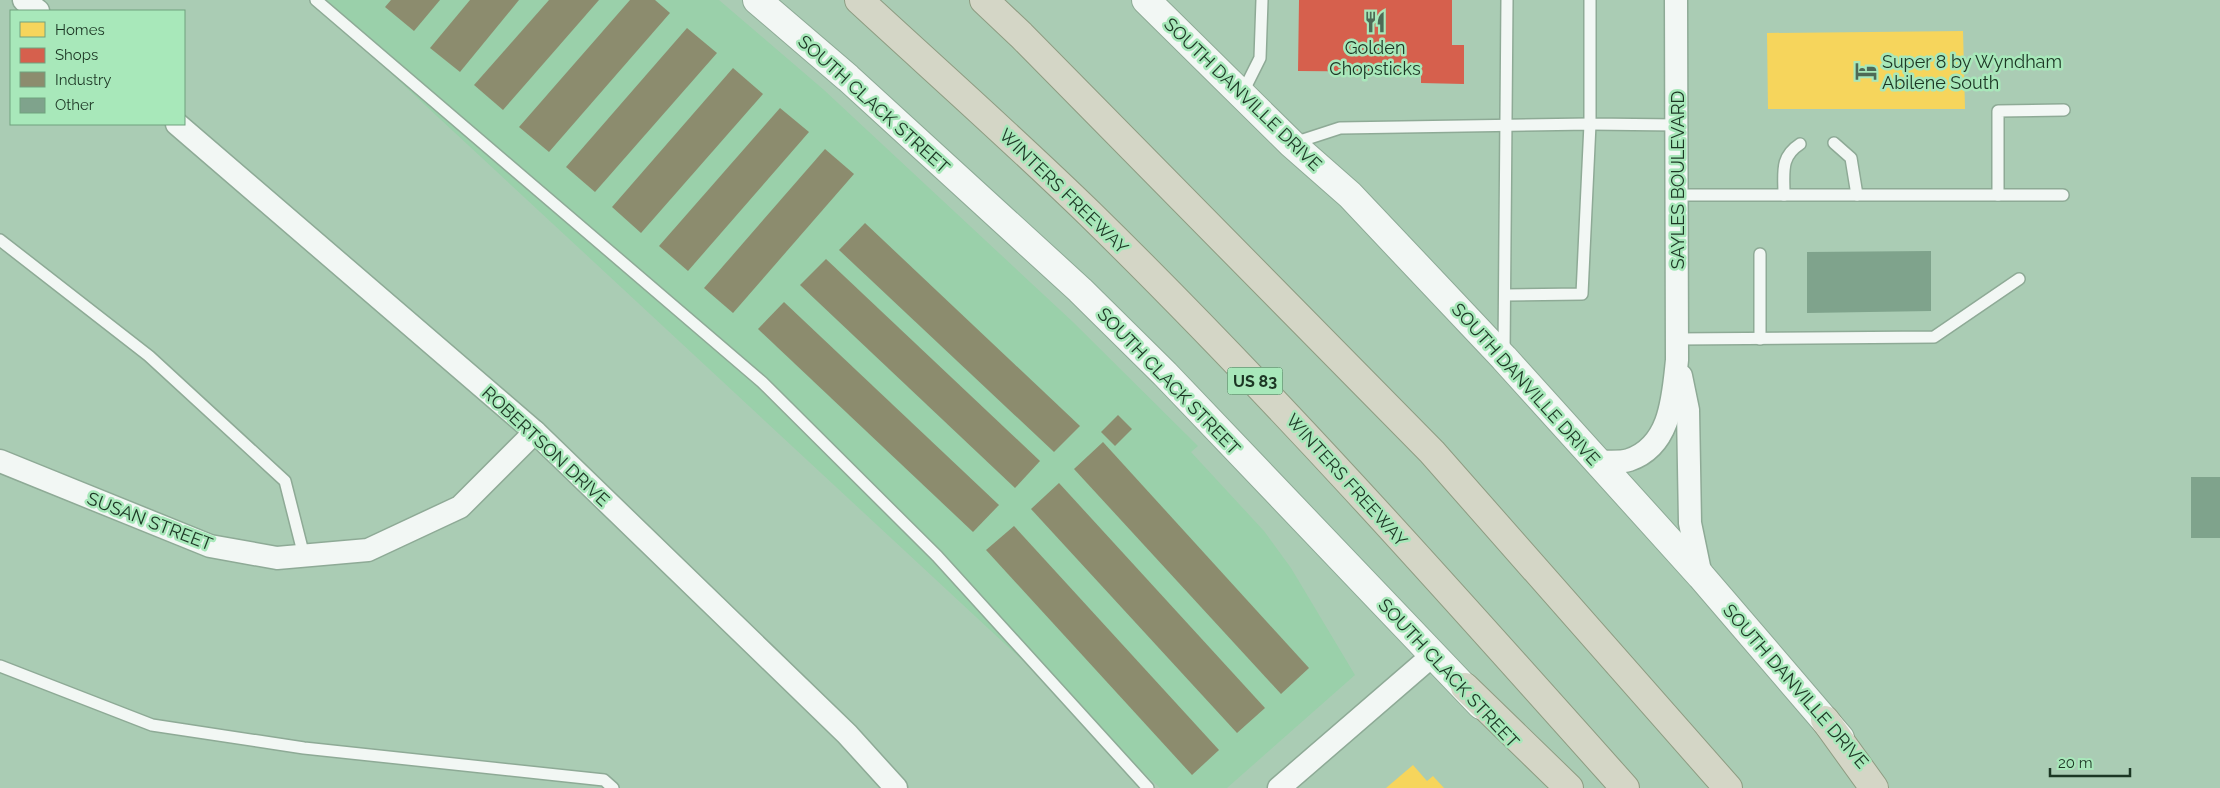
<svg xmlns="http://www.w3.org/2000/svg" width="2220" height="788" viewBox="0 0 2220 788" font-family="Raleway,sans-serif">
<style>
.built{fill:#9ad0aa}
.homes{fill:#f6d55c}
.shops{fill:#d6604d}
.industry{fill:#8c8c6e}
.building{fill:#7fa38c}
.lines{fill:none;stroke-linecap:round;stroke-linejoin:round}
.service-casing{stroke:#8eaa96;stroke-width:14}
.minor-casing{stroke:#8eaa96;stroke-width:25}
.secondary-casing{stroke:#8eaa96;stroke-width:30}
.motorway-casing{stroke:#8e9c82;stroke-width:30}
.service{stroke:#f2f7f4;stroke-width:11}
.minor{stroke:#f2f7f4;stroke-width:22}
.secondary{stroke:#f2f7f4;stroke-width:28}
.motorway{stroke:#d4d6c6;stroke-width:28}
.labels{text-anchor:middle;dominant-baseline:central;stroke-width:5;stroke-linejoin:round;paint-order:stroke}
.shield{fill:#a8e8ba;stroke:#466b51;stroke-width:1}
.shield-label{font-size:16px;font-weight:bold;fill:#1c3624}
.poi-label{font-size:18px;fill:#1c3624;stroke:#a8e8ba}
.street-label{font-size:18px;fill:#1c3624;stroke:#a8e8ba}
</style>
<rect width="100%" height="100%" fill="#aaccb4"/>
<path class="built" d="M312 0H719L824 90 1073 322 1198 446 1191 452 1264 531 1291 568 1355 675 1227 788H1160Z"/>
<g class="homes">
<path d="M1963 31 1965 109H1768L1767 33Z"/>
<path d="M1413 765 1427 781 1433 776 1444 788H1386Z"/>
</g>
<path class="shops" d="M1299 0H1452V45H1464V84L1421 83V72L1298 71Z"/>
<g class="industry">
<path d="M391 0H440L414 31 385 7Z"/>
<path d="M470 0H519L460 72 430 48Z"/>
<path d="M549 0H599L503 110 474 85Z"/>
<path d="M630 0H655L670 13 549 152 519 127Z"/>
<path d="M687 28 717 53 595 192 566 167Z"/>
<path d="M733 68 763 94 641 233 612 207Z"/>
<path d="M780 108 809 132 688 271 659 246Z"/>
<path d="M825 149 854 174 733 313 704 288Z"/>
<path d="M865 223 1080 426 1054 452 839 250Z"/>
<path d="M826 259 1040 461 1015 488 800 285Z"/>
<path d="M784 302 999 505 973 532 758 329Z"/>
<path d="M1118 415 1132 429 1115 446 1101 432Z"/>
<path d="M1103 442 1309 668 1281 694 1074 469Z"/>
<path d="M1059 483 1265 708 1237 733 1031 509Z"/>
<path d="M1014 526 1219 750 1192 775 986 550Z"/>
</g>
<g class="building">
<path d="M1931 251V311L1807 313V252Z"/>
<rect x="2191" y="477" width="29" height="61"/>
</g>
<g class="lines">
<g class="service-casing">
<g id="service">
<path d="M316 0 762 382 937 556 1148 788"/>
<path d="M1590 0V124L1677 125"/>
<path d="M1242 94 1260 58 1262 0"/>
<path d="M1294 143 1340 128 1590 124 1582 294 1505 295"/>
<path d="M1834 143 1851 158 1857 195"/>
<path d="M1677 195H2063"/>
<path d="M1784 195C1784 172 1780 157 1800 144"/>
<path d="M1998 195V111L2064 110"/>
<path d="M0 240 149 356 285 481 304 556"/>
<path d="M1760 254V339"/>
<path d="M1677 339 1934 337 2019 279"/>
<path d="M1504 353 1507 0"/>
<path d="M0 666 152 725 304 748 604 780 613 788"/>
</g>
</g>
<g class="minor-casing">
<g id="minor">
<path d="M24 0 38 11"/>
<path d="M177 124 535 432 847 734 896 788"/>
<path d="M1681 376 1688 410 1690 523 1701 576"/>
<path d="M0 461 210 546 277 558 368 550 460 507 535 432"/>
<path d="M1597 462C1607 461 1620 463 1629 460 1671 446 1673 397 1677 360L1676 0"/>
<path d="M1279 788 1433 655"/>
</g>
</g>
<g class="secondary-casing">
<g id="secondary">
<path d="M757 0 848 78 1080 290 1165 374 1481 705"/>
<path d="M1146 0 1292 144 1350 195 1504 358 1701 576 1840 738"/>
</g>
</g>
<g class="motorway-casing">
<g id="motorway">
<path d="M859 0C936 71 1015 141 1090 214 1277 397 1451 593 1625 788"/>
<path d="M984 0 1021 35 1432 452 1728 788"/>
<path d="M1465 687 1569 788"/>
<path d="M1825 720 1874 788"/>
</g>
</g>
<use href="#service" class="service"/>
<use href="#minor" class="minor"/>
<use href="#secondary" class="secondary"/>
<use href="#motorway" class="motorway"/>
</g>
<defs>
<g id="restaurant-bare" transform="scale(1.725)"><path d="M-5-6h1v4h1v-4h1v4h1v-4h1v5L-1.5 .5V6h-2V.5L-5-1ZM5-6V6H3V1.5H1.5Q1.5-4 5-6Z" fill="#4e6a56" stroke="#a8e8ba" stroke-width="2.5" paint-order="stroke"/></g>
<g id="hotel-bare" transform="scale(1.725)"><path d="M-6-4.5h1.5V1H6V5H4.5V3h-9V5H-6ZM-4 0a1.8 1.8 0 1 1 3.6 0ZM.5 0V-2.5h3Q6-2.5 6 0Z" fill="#4e6a56" stroke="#a8e8ba" stroke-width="2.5" paint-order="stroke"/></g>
</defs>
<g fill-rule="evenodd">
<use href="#restaurant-bare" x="1375" y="22"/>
<use href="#hotel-bare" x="1866" y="71"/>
</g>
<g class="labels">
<rect class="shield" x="1227.5" y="367.5" width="55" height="27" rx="4"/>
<g class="shield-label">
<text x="1255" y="381">US 83</text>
</g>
<g class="poi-label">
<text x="1375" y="47">Golden<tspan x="1375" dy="21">Chopsticks</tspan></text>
<text x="1882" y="61" text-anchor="start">Super 8 by Wyndham<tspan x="1882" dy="21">Abilene South</tspan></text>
</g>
<g class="street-label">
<text transform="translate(1243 94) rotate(44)">SOUTH DANVILLE DRIVE</text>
<text transform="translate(874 104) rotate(42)">SOUTH CLACK STREET</text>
<text transform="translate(1677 180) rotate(-90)">SAYLES BOULEVARD</text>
<text transform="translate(1064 191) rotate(44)">WINTERS FREEWAY</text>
<text transform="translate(1169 381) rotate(46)">SOUTH CLACK STREET</text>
<text transform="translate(1526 384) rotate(48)">SOUTH DANVILLE DRIVE</text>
<text transform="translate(546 446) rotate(43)">ROBERTSON DRIVE</text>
<text transform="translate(1347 480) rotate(48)">WINTERS FREEWAY</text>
<text transform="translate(150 521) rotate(21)">SUSAN STREET</text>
<text transform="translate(1449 673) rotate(47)">SOUTH CLACK STREET</text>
<text transform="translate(1796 686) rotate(49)">SOUTH DANVILLE DRIVE</text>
</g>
</g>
<rect x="10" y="10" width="175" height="115" fill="#a8e8ba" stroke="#70a17e"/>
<rect x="20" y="22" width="25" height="15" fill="#f6d55c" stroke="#70a17e"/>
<text x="55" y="35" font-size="15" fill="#1c3624">Homes</text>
<rect x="20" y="48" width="25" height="15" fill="#d6604d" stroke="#70a17e"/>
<text x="55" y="60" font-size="15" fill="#1c3624">Shops</text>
<rect x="20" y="72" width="25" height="15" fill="#8c8c6e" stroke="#70a17e"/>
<text x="55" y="85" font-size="15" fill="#1c3624">Industry</text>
<rect x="20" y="98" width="25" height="15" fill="#7fa38c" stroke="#70a17e"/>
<text x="55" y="110" font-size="15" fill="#1c3624">Other</text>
<path d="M2050 768v8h80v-8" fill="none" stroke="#1c3624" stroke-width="2.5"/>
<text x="2058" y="768" font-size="15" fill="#1c3624" stroke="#a8e8ba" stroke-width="4" paint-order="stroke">20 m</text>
</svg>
